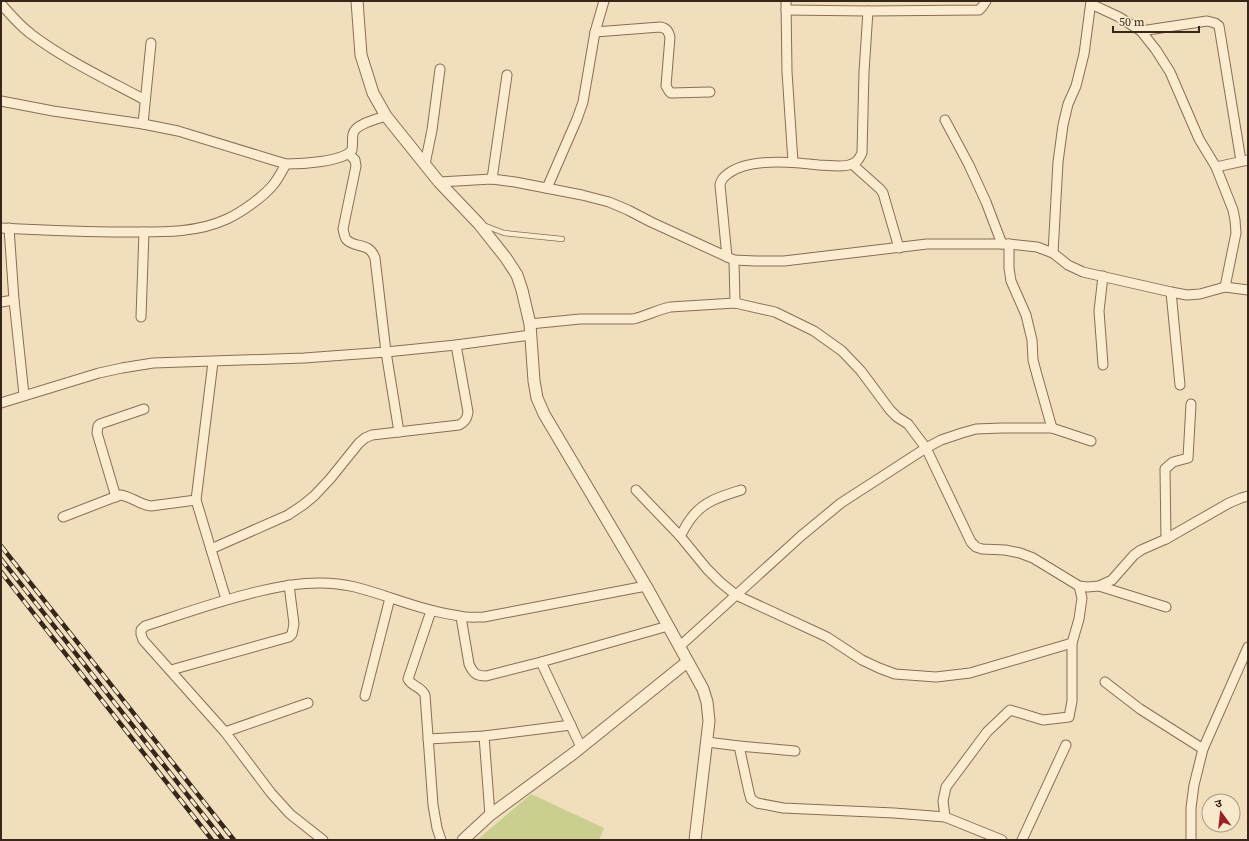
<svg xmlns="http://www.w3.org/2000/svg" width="1249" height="841" viewBox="0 0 1249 841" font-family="'Source Serif 4','Noto Sans Devanagari',serif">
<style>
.green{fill:#cacf90}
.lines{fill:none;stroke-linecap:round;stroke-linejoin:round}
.service-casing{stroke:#896e55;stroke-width:6}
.minor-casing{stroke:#896e55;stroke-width:11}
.tertiary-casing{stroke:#896e55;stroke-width:13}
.service{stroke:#fbeccf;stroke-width:4.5}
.minor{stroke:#fbeccf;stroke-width:9}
.tertiary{stroke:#fbeccf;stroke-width:11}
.rail-casing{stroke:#37271a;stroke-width:4.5}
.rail{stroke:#f7e9cc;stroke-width:3;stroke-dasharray:9;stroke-linecap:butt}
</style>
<rect width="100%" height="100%" fill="#f0debc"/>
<path class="green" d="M531 794 604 828 599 840H477Z"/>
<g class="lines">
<g class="service-casing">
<path id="service" d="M483 225 504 233 562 239"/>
</g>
<g class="minor-casing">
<g id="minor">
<path d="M786 1 787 72 793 162"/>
<path d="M1 4C10 14 20 26 31 34 65 60 108 80 145 100"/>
<path d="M1091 4 1119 17 1141 31 1156 50 1170 72 1199 139 1216 167 1233 210 1235 220 1236 233 1225 287"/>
<path d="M786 10 868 11 979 10 982 7 986 1"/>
<path d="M1141 31 1207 21 1215 23 1219 26 1241 161"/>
<path d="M595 32 660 27C666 28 668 30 670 37L666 86 669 91 671 93 710 92"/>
<path d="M1 101 53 111 143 124 178 131 286 164C301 164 343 162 352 150 353 145 352 139 353 134 355 124 377 119 386 116"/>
<path d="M945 120 969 165 986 202 1002 244"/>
<path d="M143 124 151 43"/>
<path d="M349 154 355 160 356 166 343 229C344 232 344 236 346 239 354 249 369 241 375 258L386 352 399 432"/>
<path d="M425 164 432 130 440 69"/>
<path d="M852 164 880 189 883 193 899 248"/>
<path d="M1216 167 1248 160"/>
<path d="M492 179 507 75"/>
<path d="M439 182 492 179 515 182 582 195 609 202 628 210 651 222 734 260 756 261H784L927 244H1009L1037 247 1053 253 1068 265 1083 272 1171 292 1187 295 1200 294 1225 287 1248 290"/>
<path d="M547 188 577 119 583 102 595 32 604 1"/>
<path d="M1 228C41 230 82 232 122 232 157 232 195 234 227 219 242 212 263 197 273 185 278 179 282 171 286 164"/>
<path d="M9 228 14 300 24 395"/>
<path d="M1009 244V268L1011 281 1026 315 1032 340 1033 360 1037 375 1052 428"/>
<path d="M1053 253 1058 162 1063 125 1068 104 1076 86 1084 54 1091 1"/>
<path d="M727 257 720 185C721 179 724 177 729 173 749 158 795 162 819 165 830 165 842 168 852 164 858 162 859 158 862 153L864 72 868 11"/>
<path d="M734 260 735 303"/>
<path d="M1103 276 1099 311 1103 365"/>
<path d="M1171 292 1180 385"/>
<path d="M1 302 14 300"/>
<path d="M141 317 144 232"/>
<path d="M530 324 580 319H633C646 316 657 310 670 307L735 303 775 312 814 331 842 351 861 371 890 410 897 417 908 424 926 448 971 542 976 547 982 549 1005 550 1020 553 1033 558 1079 586 1087 587 1099 586 1112 580 1134 555 1141 550 1166 539 1229 503 1241 498 1248 496"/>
<path d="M213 362 196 500 226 599"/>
<path d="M1 403 99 373 122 368 153 363 304 358 386 352 456 345 531 335"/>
<path d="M636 490 680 536 707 569 720 582 736 595 827 637 862 660 879 668 895 674 936 677 970 673 1072 643 1079 619 1082 598 1079 586"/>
<path d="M116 497 97 433 98 426 100 424 144 409"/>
<path d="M63 517 120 495C131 496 140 505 151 506L196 500"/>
<path d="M680 536C684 530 687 523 692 517 704 501 722 496 741 490"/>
<path d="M1166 539 1165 469 1173 462 1188 458 1191 404"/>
<path d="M211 549 288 515 303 505 314 496 330 479 359 443 365 438 372 435 459 425C465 422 467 419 468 412L456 345"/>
<path d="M1099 586 1166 607"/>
<path d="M431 611 408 679C412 687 421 686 425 695L433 805 437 828 441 840"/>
<path d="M461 617 469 664C473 673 476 676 486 676L541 662 668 626"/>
<path d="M679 647 801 536 841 503 926 448 941 440 962 433 976 429 1002 428H1052L1091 441"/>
<path d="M541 662 581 747"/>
<path d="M171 670 289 637 292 634 294 624 289 585"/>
<path d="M1105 682 1140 709 1203 749"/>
<path d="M365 696 390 598"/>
<path d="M225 732 308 703"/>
<path d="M484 736 490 815"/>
<path d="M428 739 484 736 571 725"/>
<path d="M707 742 739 746 795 751"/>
<path d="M739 746 749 792 751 799 757 803 783 808 894 813 945 817 1002 840"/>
<path d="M945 817 943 801 946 787 987 732 1010 710 1043 720 1069 717 1072 701V643"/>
<path d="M323 840 290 814 271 793 225 732 143 640 141 634V630L145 626C182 614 218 601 256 592 289 584 321 579 355 587 390 596 423 611 460 616 467 618 476 617 484 617L646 586"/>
<path d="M1022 840 1066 745"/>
<path d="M1191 840V808L1194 785 1203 749 1248 647"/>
</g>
</g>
<g class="tertiary-casing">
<g id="tertiary">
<path d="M357 1 361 55 373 93 386 116 439 182 479 224 506 258 517 275 522 290 530 324 534 381 537 398 544 414 646 586 703 689 707 702 709 721 695 840"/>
<path d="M463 840 490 815 574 753 687 662"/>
</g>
</g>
<use href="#service" class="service"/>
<use href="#minor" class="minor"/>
<use href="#tertiary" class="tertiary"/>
<g class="rail-casing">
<g id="rail">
<path d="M1 546 234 840"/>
<path d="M1 559 223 840"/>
<path d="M1 572 212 840"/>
</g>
</g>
<use href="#rail" class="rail"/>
</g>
<rect width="1249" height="841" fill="none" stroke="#37271a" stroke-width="4"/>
<g transform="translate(1221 813) rotate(345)"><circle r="19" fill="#f7e9cc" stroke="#aa9b85"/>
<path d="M0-3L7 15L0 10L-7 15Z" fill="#9b2127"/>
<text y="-6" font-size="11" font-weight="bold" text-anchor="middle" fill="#37271a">उ</text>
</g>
<path d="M1113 26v6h86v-6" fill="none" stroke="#37271a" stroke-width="2"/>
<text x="1119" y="26" font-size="12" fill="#37271a" stroke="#f7e9cc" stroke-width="3" paint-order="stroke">50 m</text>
</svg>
